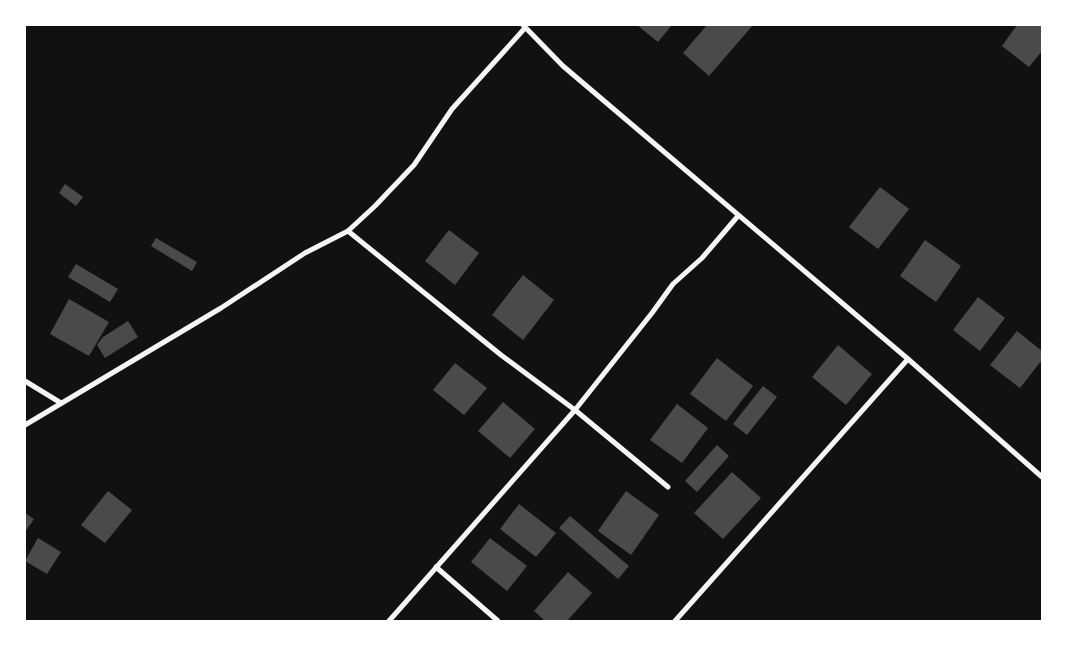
<svg xmlns="http://www.w3.org/2000/svg" width="1067" height="646" viewBox="0 0 1067 646" font-family="'Noto Serif',serif">
<style>
.building{fill:#4a4a4a}
.lines{fill:none;stroke-linecap:round;stroke-linejoin:round}
.minor{stroke:#f5f5f5;stroke-width:5}
</style>
<rect width="100%" height="100%" fill="#111"/>
<g class="building">
<path d="M637 25H672L658 42Z"/>
<path d="M707 25H753L709 76 683 53Z"/>
<path d="M1017 25H1042V51L1029 67 1002 46Z"/>
<path d="M65 184 83 197 76 206 59 193Z"/>
<path d="M880 187 909 209 878 249 849 227Z"/>
<path d="M449 230 479 253 455 285 425 261Z"/>
<path d="M156 238 197 262 192 271 151 246Z"/>
<path d="M925 240 961 266 936 302 900 276Z"/>
<path d="M76 264 118 289 110 302 68 277Z"/>
<path d="M523 275 554 300 523 340 492 315Z"/>
<path d="M978 297 1005 318 980 351 953 330Z"/>
<path d="M69 299 109 322 89 356 50 334Z"/>
<path d="M128 321 138 337 105 358 97 345 103 337Z"/>
<path d="M1017 331 1042 351V360L1020 388 990 365Z"/>
<path d="M838 345 872 374 846 405 812 377Z"/>
<path d="M717 358 753 386 726 421 690 394Z"/>
<path d="M455 363 487 388 464 415 433 390Z"/>
<path d="M763 386 777 397 747 435 733 424Z"/>
<path d="M503 402 535 429 510 458 478 431Z"/>
<path d="M677 404 708 428 682 463 650 440Z"/>
<path d="M717 445 729 456 697 492 685 481Z"/>
<path d="M732 472 761 498 723 539 694 513Z"/>
<path d="M108 491 132 510 105 543 81 525Z"/>
<path d="M626 491 659 515 631 555 598 531Z"/>
<path d="M519 504 556 533 536 557 500 529Z"/>
<path d="M25 513 34 519 25 532Z"/>
<path d="M570 516 629 566 618 579 559 528Z"/>
<path d="M38 538 61 552 47 574 25 561Z"/>
<path d="M490 538 527 566 507 591 471 562Z"/>
<path d="M568 572 592 593 567 621H545L534 611Z"/>
</g>
<g class="lines">
<g class="minor">
<path d="M523 25 563 66 908 359 1042 477"/>
<path d="M348 231 501 355 575 410 668 487"/>
<path d="M25 381 61 403"/>
<path d="M25 425 221 308 305 253 348 231 375 206 414 165 452 109 525 28"/>
<path d="M436 567 498 621"/>
<path d="M389 621 575 410 652 313 673 284 702 258 738 216"/>
<path d="M675 621 908 359"/>
</g>
</g>
<rect width="1067" height="646" fill="none" stroke="#ffffff" stroke-width="52"/>
</svg>
